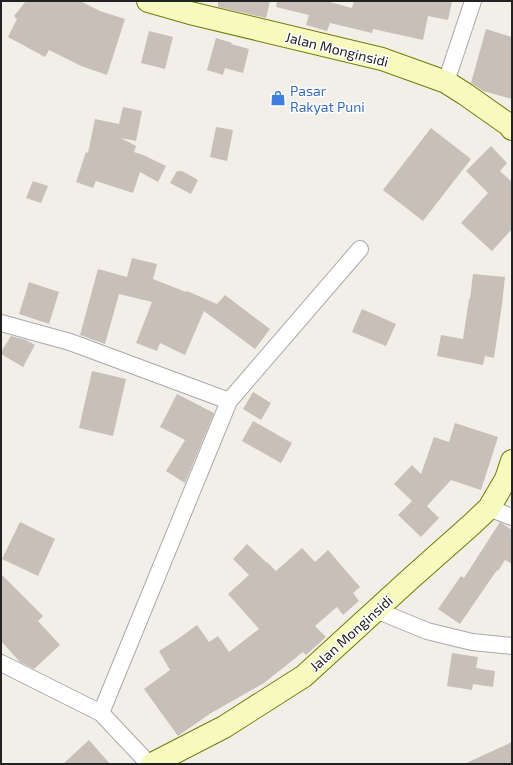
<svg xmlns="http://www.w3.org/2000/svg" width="513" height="765" viewBox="0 0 513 765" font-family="'Exo 2',sans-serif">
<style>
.building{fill:#c7bfb8}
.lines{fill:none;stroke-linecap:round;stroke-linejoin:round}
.street-casing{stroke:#a9a9a9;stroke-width:18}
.secondary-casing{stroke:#707d05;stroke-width:24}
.street{stroke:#fff;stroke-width:16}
.secondary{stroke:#f7fabf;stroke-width:22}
.labels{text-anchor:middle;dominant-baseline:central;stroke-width:3;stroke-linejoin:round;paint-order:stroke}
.street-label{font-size:14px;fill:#222;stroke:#fff}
.shop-label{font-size:14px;fill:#366cbe;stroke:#fff;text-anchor:start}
</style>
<rect width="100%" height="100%" fill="#f2efe9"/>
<g class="building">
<path d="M26 1H80L100 11 125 19 107 75 81 66 49 50 45 57 8 37 17 19 14 16Z"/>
<path d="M218 1H270L266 18 218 7Z"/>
<path d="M277 1H326L352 8 354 1H452L448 20 428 16 423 40 373 29 372 33 330 23 327 31 306 25 309 15 276 7Z"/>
<path d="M486 29 512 37V99L483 91 471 83Z"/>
<path d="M149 31 173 37 165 69 141 63Z"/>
<path d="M216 38 232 43 231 44 249 49 243 73 225 68 223 75 207 70Z"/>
<path d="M123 107 142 111 136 141 121 138 136 146 134 152 143 155 166 166 158 182 140 172 133 193 96 181 93 188 76 182 86 152 88 153 95 119 119 124Z"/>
<path d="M216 127 233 130 227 161 210 157Z"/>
<path d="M431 128 471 159 423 221 383 190Z"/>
<path d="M491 146 507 163 500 171 512 182V229L492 251 461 223 488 193 466 171Z"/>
<path d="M177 171H182L198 180 191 194 170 183Z"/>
<path d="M33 181 48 186 41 203 26 198Z"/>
<path d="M132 258 157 264 153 279 186 292 187 291 217 304 225 295 270 329 255 349 204 311 185 355 160 343 157 351 136 343 152 302 119 294 105 344 80 335 98 269 127 277Z"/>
<path d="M473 274 505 277 502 304 494 358 485 356 483 365 437 356 441 335 463 339 469 299H470Z"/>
<path d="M29 282 59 292 49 324 19 314Z"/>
<path d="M362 309 396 324 386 346 352 332Z"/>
<path d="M11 336 26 340 35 345 23 367 1 354V352Z"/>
<path d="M92 371 126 379 113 436 79 428Z"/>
<path d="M253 392 271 403 261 420 243 409Z"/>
<path d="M177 394 214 413 185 483 166 471 185 440 160 427Z"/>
<path d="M253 421 292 443 281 463 242 441Z"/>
<path d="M455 423 498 437 481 490 451 480 427 506 439 518 421 537 398 515 412 501 394 484 412 465 421 474 434 437 449 442Z"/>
<path d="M20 522 55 539 38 576 2 559Z"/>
<path d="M500 522 512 530V564L505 560 498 571 497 570 460 624 438 609 461 576 464 578Z"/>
<path d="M247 544 267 563V562L276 571 302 548 315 562 328 550 360 587 353 593 359 601 343 615 337 607 315 626 326 637 306 655 303 652 264 683 211 713 178 736 144 689 170 670 159 651 178 639 197 625 209 642 218 636 229 652 259 629 228 594 249 575 233 559Z"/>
<path d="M1 574 43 616 38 621 60 645 34 669 20 662 1 641Z"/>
<path d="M452 653 478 657 476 668 495 671 493 687 473 684 472 690 447 686Z"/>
<path d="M89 740 110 764H63Z"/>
<path d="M512 742V764H464Z"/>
</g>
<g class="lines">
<g class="street-casing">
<g id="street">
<path d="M446 82 473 1"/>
<path d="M1 323 70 342 229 401"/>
<path d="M489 508 512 517"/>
<path d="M376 610 427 631 472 642 512 646"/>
<path d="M1 663 101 713 149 764"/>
<path d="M101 713 229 401 360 249"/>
</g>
</g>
<g class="secondary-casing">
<g id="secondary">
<path d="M148 1 190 13 382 59 446 82 465 94 509 125 512 129"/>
<path d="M152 764 224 727 304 676 409 580 471 525 489 508 506 479 512 461"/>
</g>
</g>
<use href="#street" class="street"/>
<use href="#secondary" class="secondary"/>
</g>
<defs>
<g id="shop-bare" transform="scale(1.2)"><path d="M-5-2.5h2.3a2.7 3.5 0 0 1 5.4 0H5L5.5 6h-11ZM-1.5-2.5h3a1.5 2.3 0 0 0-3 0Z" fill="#3f7fe0" stroke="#fff" stroke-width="2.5" paint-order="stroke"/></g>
</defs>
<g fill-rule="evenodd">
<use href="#shop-bare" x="278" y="98"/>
</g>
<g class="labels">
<g class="street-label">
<text transform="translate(337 49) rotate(14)">Jalan Monginsidi</text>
<text transform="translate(351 633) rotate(-42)">Jalan Monginsidi</text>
</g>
<g class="shop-label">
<text x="290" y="90">Pasar<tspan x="290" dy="16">Rakyat Puni</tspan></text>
</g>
</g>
<rect width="513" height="765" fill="none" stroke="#222222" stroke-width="4"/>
</svg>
